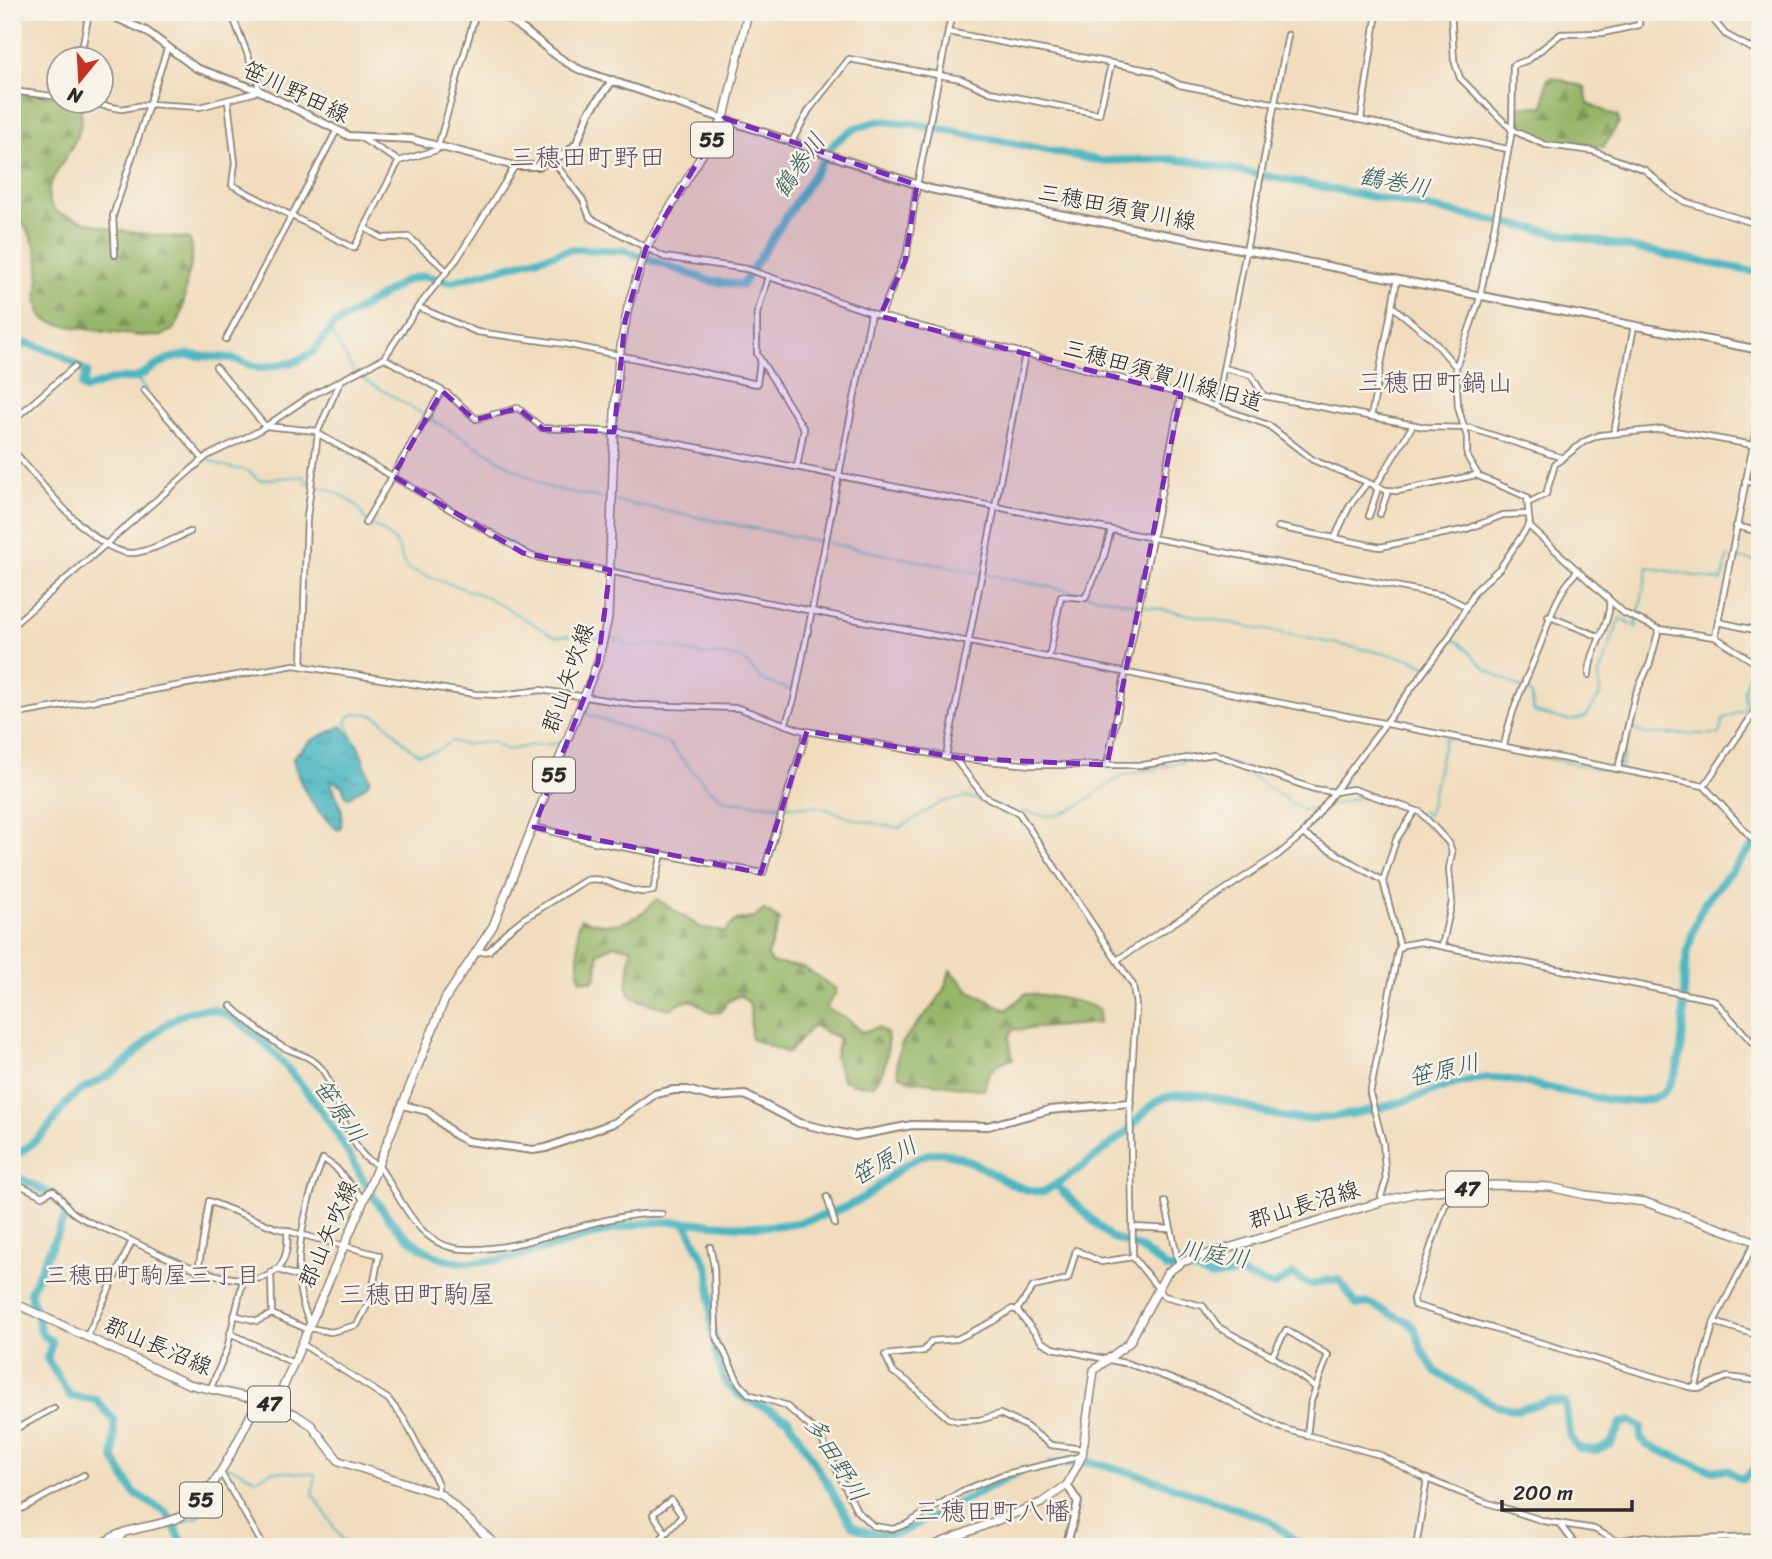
<svg xmlns="http://www.w3.org/2000/svg" width="1772" height="1559" viewBox="0 0 1772 1559" font-family="Sriracha,'Klee One',sans-serif">
<style>
.forest{fill:url(#forest-firs);stroke:#60704a;stroke-width:2}
.water{fill:url(#water-ripples);stroke:#3a7076;stroke-width:2}
.lines{fill:none;stroke-linecap:round;stroke-linejoin:round}
.stream{stroke:#48b6c2;stroke-width:2}
.river{stroke:#48b6c2;stroke-width:8}
.street-casing{stroke:#8e8474;stroke-width:8}
.secondary-casing{stroke:#8e8474;stroke-width:10}
.primary-casing{stroke:#8e8474;stroke-width:10}
.street{stroke:#fff;stroke-width:4.5}
.secondary{stroke:#fff;stroke-width:6}
.primary{stroke:#fff;stroke-width:7}
.marked{fill:#7b2cbf;fill-opacity:0.2;stroke:#7b2cbf;stroke-width:5;stroke-dasharray:14 9;stroke-linejoin:round}
.labels{text-anchor:middle;dominant-baseline:central;stroke-width:5;stroke-linejoin:round;paint-order:stroke}
.shield{fill:#f7f3e8;stroke:#686764;stroke-width:2}
.shield-label{font-size:21px;font-weight:bold;fill:#2b2b2b}
.street-label{font-size:23px;fill:#2b2b2b;stroke:#f7f3e8}
.water-label{font-size:24px;font-style:italic;fill:#355c60;stroke:#f7f3e8}
.neighbourhood-label{font-size:24px;fill:#634f64;stroke:#f7f3e8}
.quarter-label{font-size:26px;fill:#634f64;stroke:#f7f3e8}
</style>
<defs>
<pattern id="forest-firs" width="22" height="20" patternUnits="userSpaceOnUse" patternTransform="scale(1.75)"><rect width="22" height="20" fill="#96b669"/><path d="M5 1l3.5 6h-7zM16 11l3.5 6h-7z" fill="#7b9457"/></pattern>
<pattern id="water-ripples" width="26" height="14" patternUnits="userSpaceOnUse" patternTransform="scale(1.75)"><rect width="26" height="14" fill="#48b6c2"/><path d="M2 4q2-2 4 0t4 0M15 11q2-2 4 0t4 0" fill="none" stroke="#3c949e"/></pattern>
</defs>
<rect width="100%" height="100%" fill="#f7f3e8"/>
<filter id="ink" filterUnits="userSpaceOnUse"><feTurbulence type="fractalNoise" baseFrequency=".0143" numOctaves="2"/><feDisplacementMap in="SourceGraphic" scale="14" xChannelSelector="R" yChannelSelector="G"/><feConvolveMatrix kernelMatrix="1 2 1 2 8 2 1 2 1" color-interpolation-filters="sRGB"/></filter>
<filter id="wash" filterUnits="userSpaceOnUse"><feTurbulence type="fractalNoise" baseFrequency=".00686" numOctaves="4" result="noise"/><feDisplacementMap in="SourceGraphic" scale="28" xChannelSelector="R" yChannelSelector="G"/><feGaussianBlur stdDeviation="1.57" result="paint"/><feColorMatrix in="noise" values="0 0 0 0 0 0 0 0 0 0 0 0 0 0 0 0 0 1.4 0 .05"/><feComposite in="paint" operator="in"/></filter>
<g filter="url(#wash)">
<rect width="100%" height="100%" fill="#f1ddbd"/>
<g class="forest">
<path d="M1551 77 1585 87 1588 104 1618 117 1619 122 1604 147 1543 140 1515 125 1519 106H1544L1547 80Z"/>
<path d="M12 89 59 97 60 102H73L80 105C92 149 24 185 58 213L114 230 189 239C196 250 190 268 187 280 184 295 184 321 171 331 170 331 163 335 162 336 148 338 54 327 45 319 31 307 41 280 39 263 36 243 26 224 12 211Z"/>
<path d="M657 899 700 927 725 932 736 920 754 918 764 910 780 920 767 956 772 963 803 967 835 988 836 993 826 1008 849 1020 862 1032 878 1027 887 1034C890 1051 885 1072 874 1085H857L843 1080 835 1058 839 1038 813 1026 788 1053 751 1039 750 1004 740 995 727 1002 721 1012 711 1013C691 998 692 996 670 1009 615 995 628 998 631 948L614 945 598 953 597 975 593 981 581 980 578 972V925L581 919C606 927 623 927 645 911 650 907 652 902 657 899Z"/>
<path d="M950 970 970 991 1007 1010 1025 994C1040 993 1088 1002 1100 1010L1099 1023 1012 1030 1009 1038 1013 1059C994 1062 988 1072 984 1090L909 1080 899 1075C888 1041 925 1021 940 996 945 988 948 979 950 970Z"/>
</g>
<path class="water" d="M342 726 358 745 370 779 366 786 347 798 342 786 330 779 342 811 341 827 338 830C316 813 297 784 293 757L310 741Z"/>
<g class="lines">
<g class="stream">
<path d="M330 330 354 371"/>
<path d="M357 375 424 415"/>
<path d="M136 378 146 390"/>
<path d="M429 418 546 487 610 500"/>
<path d="M208 459 220 465 248 471 259 480 304 476 307 484C324 487 348 495 360 510 366 518 358 512 365 519 374 528 387 531 395 542 403 551 399 563 410 570L487 597 556 637 578 634 596 639 601 635"/>
<path d="M615 501 823 542"/>
<path d="M828 543 1412 659 1431 669 1452 640 1459 642 1487 670 1531 693 1534 712 1570 721 1585 717 1600 696 1599 675 1620 618 1636 627 1648 567 1722 581 1728 556"/>
<path d="M1733 557 1760 562"/>
<path d="M607 636 622 640 629 647 662 645 703 655 720 654 743 659 762 680 791 690"/>
<path d="M1753 659 1759 634"/>
<path d="M1629 727 1644 734H1719L1723 719 1746 709 1744 689 1752 665"/>
<path d="M571 739 584 713 668 743 708 788 727 801 781 806"/>
<path d="M354 741 346 721 351 715C385 705 394 741 419 754L436 751 452 741 465 745 492 741C505 754 513 749 528 746 540 743 550 746 562 742"/>
<path d="M1232 763 1302 810 1320 809"/>
<path d="M787 806 820 807 857 820 899 828 942 802 967 797 1005 808"/>
<path d="M1325 807 1359 797 1384 802"/>
<path d="M1021 811 1046 816 1059 815 1075 808 1121 776 1190 760"/>
<path d="M1422 811 1428 815 1445 738 1620 773 1627 739"/>
<path d="M226 1465 256 1479 272 1471 315 1474 313 1494 347 1547"/>
<path d="M173 1528 199 1516 219 1480"/>
</g>
<g class="river">
<path d="M12 352 27 343 59 354 87 372 82 386 85 389 115 379 136 378 168 359 187 355 231 358 259 368 295 362 313 352 333 326 406 280 424 276 451 282 573 249 626 251 710 281 742 285 835 142 855 128 880 121 915 124 1101 161 1169 159 1195 162 1760 273"/>
<path d="M12 1159C24 1149 40 1139 50 1126 58 1115 65 1102 77 1093 91 1083 107 1078 120 1067 147 1046 166 1011 205 1009 248 1007 322 1108 343 1144 367 1186 389 1234 436 1256 491 1280 590 1228 648 1223 706 1217 756 1237 815 1218 832 1213 851 1206 866 1196 884 1183 905 1160 928 1154 965 1144 1004 1192 1043 1192 1071 1177 1100 1153 1125 1133 1138 1122 1147 1104 1164 1098 1210 1083 1257 1119 1304 1119 1338 1119 1375 1110 1408 1100 1436 1090 1464 1078 1495 1078 1533 1079 1638 1120 1665 1091 1689 1065 1682 1001 1685 967 1688 945 1695 922 1705 902L1760 838"/>
<path d="M12 1174 49 1193 65 1209V1217L30 1292 42 1334 52 1342 47 1359 70 1396 96 1400 114 1420V1459L134 1493 167 1513 185 1547"/>
<path d="M1056 1185 1110 1237 1139 1247 1167 1268 1195 1270 1211 1277 1238 1273 1274 1286 1292 1274 1311 1285 1328 1280H1339L1357 1305 1368 1303 1408 1322 1415 1329 1423 1352 1436 1372 1497 1406 1517 1410 1550 1401 1565 1402 1570 1437 1578 1448 1596 1450 1611 1444 1621 1423 1631 1421 1641 1427V1438L1646 1445 1711 1470H1728L1741 1479 1760 1466"/>
<path d="M686 1224 709 1269 712 1328 718 1361 727 1385 739 1395 788 1419 852 1525C867 1535 884 1536 902 1532L1021 1471"/>
<path d="M1051 1464 1092 1462 1143 1476 1269 1520 1303 1547"/>
</g>
</g>
</g>
<g filter="url(#ink)">
<g class="lines">
<g class="street-casing">
<g id="street">
<path d="M1451 12 1454 60 1460 78 1512 130 1546 145 1593 151 1645 170 1672 194 1686 202 1760 225"/>
<path d="M1707 12 1725 34 1760 53"/>
<path d="M128 22 132 12"/>
<path d="M948 32 1153 71 1180 85 1508 149"/>
<path d="M12 43 19 12"/>
<path d="M80 60 89 12"/>
<path d="M12 91 60 97"/>
<path d="M228 101 235 163 232 185 354 248 399 161"/>
<path d="M84 102 122 109 149 104 200 107 253 93 258 90V81L231 12"/>
<path d="M1361 119 1376 19 1373 12"/>
<path d="M361 138 399 161 437 150 476 12"/>
<path d="M791 143 809 110 849 59 961 79 990 92 1099 114 1111 65"/>
<path d="M554 162 583 200 590 218 664 257 747 269 880 316 1181 394 1268 425 1313 460 1386 490 1398 491 1476 475 1527 497 1530 527 1624 613 1659 629 1715 637 1760 666"/>
<path d="M365 228 382 238 409 237 446 270"/>
<path d="M115 255 113 216 167 49"/>
<path d="M768 277 757 314V354L804 429 797 467"/>
<path d="M1392 306 1432 339 1456 367"/>
<path d="M418 307 477 332 565 344 757 384 760 362"/>
<path d="M880 316 907 253 917 185 952 12"/>
<path d="M226 339 337 130"/>
<path d="M384 358 448 394 476 419 518 408 542 428 619 432 1445 596 1465 606"/>
<path d="M216 367 265 426 317 431"/>
<path d="M1224 368 1251 375 1264 396 1425 427 1470 428 1563 458"/>
<path d="M340 382 317 433 531 556 1704 786 1760 847"/>
<path d="M144 390 203 459"/>
<path d="M1216 406 1288 35"/>
<path d="M1371 417 1397 280"/>
<path d="M12 421 74 367"/>
<path d="M1614 433 1634 326"/>
<path d="M12 449C36 476 95 556 134 553 152 551 173 539 190 532"/>
<path d="M1478 475 1467 456V437L1458 407 1456 367 1479 301 1496 218 1512 130 1513 65 1528 60 1561 34 1603 33 1639 25V12"/>
<path d="M1745 481 1760 484"/>
<path d="M1375 487 1413 425"/>
<path d="M1530 502 1546 494 1555 464 1585 441 1600 435 1663 429 1753 445"/>
<path d="M1380 514 1388 491"/>
<path d="M1369 516 1378 488"/>
<path d="M365 523 442 391"/>
<path d="M1736 526 1760 532"/>
<path d="M1278 527 1380 547 1467 529 1503 515 1528 514"/>
<path d="M1335 537 1350 505 1367 483"/>
<path d="M1548 616 1598 636"/>
<path d="M1718 622 1760 631"/>
<path d="M12 626 207 456 257 432 309 397 384 358 418 307 457 259 515 166"/>
<path d="M1715 637 1760 410"/>
<path d="M1049 658 1061 596 1085 598 1103 560 1111 530"/>
<path d="M302 665 307 517 318 433"/>
<path d="M1589 675C1589 651 1613 620 1609 600"/>
<path d="M12 715 294 665 475 694 502 695 541 690 636 705 738 708 801 730 954 758 1032 765H1143L1214 754 1314 789 1335 792 1353 789 1420 812 1449 843 1452 852 1449 869 1452 902 1442 946"/>
<path d="M785 725 794 700 871 314"/>
<path d="M1504 746C1512 706 1522 690 1537 653 1551 619 1552 600 1578 570"/>
<path d="M946 756 1025 354"/>
<path d="M954 758 984 796 1019 813 1133 985 1136 1006 1130 1103 1133 1257 1164 1296 1203 1306 1218 1327 1272 1356 1315 1387"/>
<path d="M1107 765 1181 394"/>
<path d="M1618 769 1635 695 1650 663 1659 629"/>
<path d="M1704 786 1760 704"/>
<path d="M534 827 595 842 763 873 807 731"/>
<path d="M1303 834 1383 881 1396 840 1415 811"/>
<path d="M1383 881 1400 947"/>
<path d="M479 952 489 951 505 933 523 919 586 880C609 875 630 897 653 891L662 854"/>
<path d="M1117 960 1278 855 1303 834 1449 638 1475 591 1500 568 1529 525"/>
<path d="M231 1006C247 1020 263 1035 281 1046 296 1054 311 1055 322 1069 334 1085 336 1106 345 1123 350 1134 358 1152 367 1159 372 1163 377 1163 380 1168 403 1200 418 1248 464 1249 532 1252 595 1211 662 1214"/>
<path d="M12 1181 42 1196 53 1190C62 1197 66 1208 75 1214 89 1224 108 1229 124 1237 162 1256 296 1326 287 1230"/>
<path d="M1463 1189 1445 1205 1413 1299 1414 1305 1689 1387 1701 1388 1727 1377 1760 1381"/>
<path d="M827 1197 835 1224"/>
<path d="M1384 1201 1381 1196 1386 1181 1383 1143 1370 1094 1398 950 1403 945 1420 942 1714 1000 1760 1051"/>
<path d="M1165 1202 1179 1264"/>
<path d="M1133 1227 1170 1229"/>
<path d="M710 1247 714 1267 716 1335 739 1383 749 1394 785 1405 819 1434 857 1511 873 1526 893 1529 907 1524 962 1491 1002 1475 1082 1456"/>
<path d="M276 1269 299 1277"/>
<path d="M198 1271 209 1201 276 1228 379 1255 371 1298 357 1325 331 1332 309 1328"/>
<path d="M271 1272 272 1314 307 1329"/>
<path d="M1017 1310 1042 1342 1053 1348 1129 1364 1214 1394 1281 1428 1380 1455 1422 1477 1482 1501 1544 1521 1594 1529 1617 1541 1645 1536 1671 1540 1760 1537"/>
<path d="M234 1315 257 1321 272 1314"/>
<path d="M310 1322C286 1279 305 1202 323 1159L335 1167 363 1199"/>
<path d="M1714 1322 1760 1336"/>
<path d="M230 1333 293 1363"/>
<path d="M87 1336 132 1241"/>
<path d="M302 1344 388 1399 404 1419 438 1484V1493"/>
<path d="M1272 1356 1286 1330 1328 1355 1311 1401 1307 1436"/>
<path d="M1695 1388 1714 1322 1755 1242"/>
<path d="M210 1390 227 1349 243 1280"/>
<path d="M12 1431 54 1408"/>
<path d="M1083 1449 1051 1445 1024 1425 1000 1414 979 1420 958 1421 948 1418 907 1381 893 1372 885 1355 924 1351 931 1341 957 1339 992 1322 1012 1309 1017 1310 1033 1287 1068 1279 1076 1250 1101 1262 1133 1257"/>
<path d="M220 1471 264 1547"/>
<path d="M12 1514 84 1475"/>
<path d="M1560 1524 1577 1547"/>
<path d="M115 1547 124 1533"/>
<path d="M653 1547 682 1516 671 1500 653 1514 665 1532"/>
<path d="M1416 1547 1427 1479"/>
</g>
</g>
<g class="secondary-casing">
<g id="secondary">
<path d="M103 12 146 31 196 68 258 90 349 136 411 139 515 166H539L568 152 577 143 589 112 613 80"/>
<path d="M496 12C529 28 550 57 583 71L930 189 1760 350"/>
<path d="M402 1105 428 1111 455 1135 467 1141 533 1150 546 1148 616 1122 655 1094 674 1090H687L713 1097 745 1095 799 1123 855 1136 912 1125 988 1126 1049 1110 1130 1103"/>
<path d="M1066 1547 1078 1502 1067 1485"/>
</g>
</g>
<g class="primary-casing">
<g id="primary">
<path d="M12 1302 188 1384 250 1398 295 1414 311 1425 339 1461 442 1495 498 1547"/>
<path d="M275 1406 364 1200 445 999 493 926 598 662 608 618 615 412 619 358 628 307 646 248 724 118 748 12"/>
<path d="M99 1547C120 1527 149 1529 175 1519 209 1507 242 1433 258 1400"/>
<path d="M930 1547 1041 1503 1067 1485 1082 1456 1094 1370 1129 1343 1167 1273 1182 1262 1384 1201 1416 1193 1494 1185 1550 1187 1585 1195 1645 1202 1760 1243"/>
</g>
</g>
<use href="#street" class="street"/>
<use href="#secondary" class="secondary"/>
<use href="#primary" class="primary"/>
</g>
</g>
<path class="marked" d="M724 118 917 185 905 262 880 316 1181 394 1107 765 959 758 807 731 761 873 534 827 598 662 610 570 523 553 393 476 442 391 475 420 518 408 543 429 614 432 625 321 646 248Z"/>
<g class="labels">
<g class="shield">
<rect x="691" y="122.5" width="42" height="35" rx="5"/>
<rect x="533" y="757.5" width="42" height="35" rx="5"/>
<rect x="1446" y="1171.5" width="42" height="35" rx="5"/>
<rect x="248" y="1386.5" width="42" height="35" rx="5"/>
<rect x="180" y="1482.5" width="42" height="35" rx="5"/>
</g>
<g class="shield-label">
<text x="712" y="140">55</text>
<text x="554" y="775">55</text>
<text x="1467" y="1189">47</text>
<text x="269" y="1404">47</text>
<text x="201" y="1500">55</text>
</g>
<g class="street-label">
<text transform="translate(296 92) rotate(25)">笹川野田線</text>
<text transform="translate(1117 207) rotate(11)">三穂田須賀川線</text>
<text transform="translate(1163 375) rotate(16)">三穂田須賀川線旧道</text>
<text transform="translate(568 678) rotate(-71)">郡山矢吹線</text>
<text transform="translate(1304 1205) rotate(-17)">郡山長沼線</text>
<text transform="translate(328 1234) rotate(-67)">郡山矢吹線</text>
<text transform="translate(158 1346) rotate(23)">郡山長沼線</text>
</g>
<g class="water-label">
<text transform="translate(799 165) rotate(-55)">鶴巻川</text>
<text transform="translate(1395 182) rotate(11)">鶴巻川</text>
<text transform="translate(1444 1070) rotate(-13)">笹原川</text>
<text transform="translate(340 1111) rotate(55)">笹原川</text>
<text transform="translate(884 1161) rotate(-30)">笹原川</text>
<text transform="translate(1214 1254) rotate(9)">川庭川</text>
<text transform="translate(836 1459) rotate(58)">多田野川</text>
</g>
<g class="neighbourhood-label">
<text x="152" y="1275">三穂田町駒屋三丁目</text>
</g>
<g class="quarter-label">
<text x="587" y="157">三穂田町野田</text>
<text x="1435" y="382">三穂田町鍋山</text>
<text x="417" y="1294">三穂田町駒屋</text>
<text x="992" y="1511">三穂田町八幡</text>
</g>
</g>
<rect width="1772" height="1559" fill="none" stroke="#f7f3e8" stroke-width="42"/>
<g transform="translate(80 80) rotate(198)"><circle r="33" fill="#f7f3e8" stroke="#a5a39c" stroke-width="2"/>
<path d="M0-5L12 26L0 18L-12 26Z" fill="#c8321e"/>
<text y="-10" font-size="19" font-weight="bold" text-anchor="middle" fill="#2b2b2b">N</text>
</g>
<path d="M1502 1500v10h130v-10" fill="none" stroke="#2b2b2b" stroke-width="3.5"/>
<text x="1513" y="1500" font-size="21" fill="#2b2b2b" stroke="#f7f3e8" stroke-width="5" paint-order="stroke">200 m</text>
</svg>
